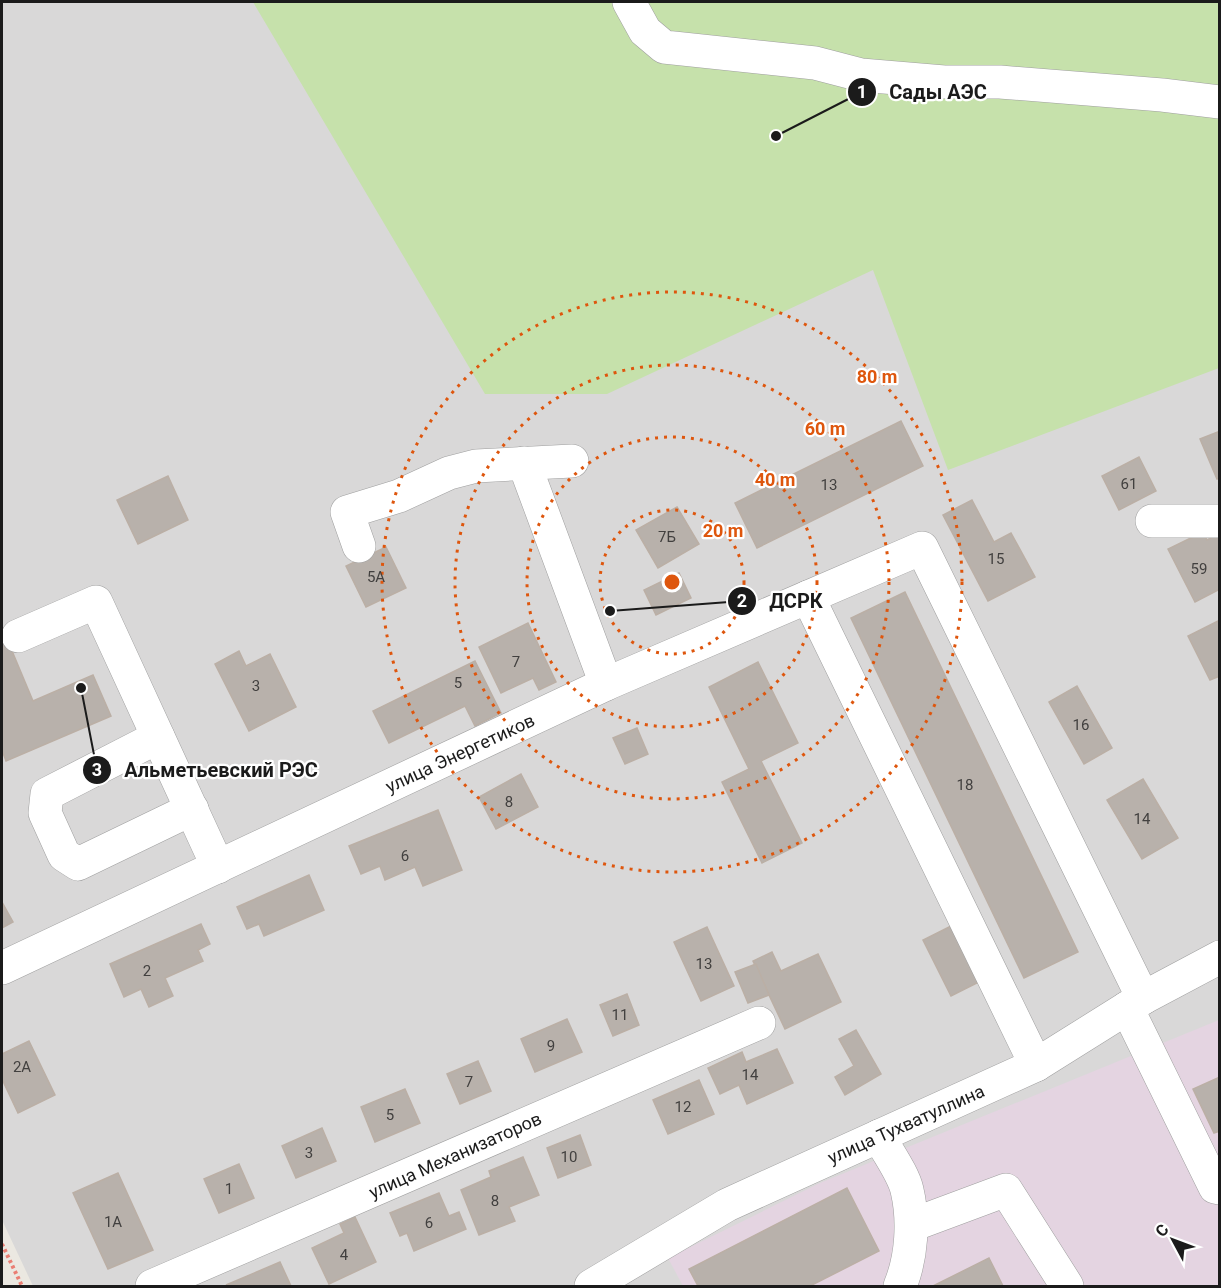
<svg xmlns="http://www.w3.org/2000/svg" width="1221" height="1288" viewBox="0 0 1221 1288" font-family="Roboto,sans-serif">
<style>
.residential{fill:#d9d8d8}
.industrial{fill:#e4d4e1}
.grass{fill:#c6e1ab}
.building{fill:#b8b1ab;stroke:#bbafa5;stroke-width:1.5}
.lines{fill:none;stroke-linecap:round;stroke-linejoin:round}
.minor-casing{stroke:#9f9f9f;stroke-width:34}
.path{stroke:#ea7e73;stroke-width:4;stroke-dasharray:3 3;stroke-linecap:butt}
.minor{stroke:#fff;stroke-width:33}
.ring{fill:none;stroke:#de560d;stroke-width:3;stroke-dasharray:3 6}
.labels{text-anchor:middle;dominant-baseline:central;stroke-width:4.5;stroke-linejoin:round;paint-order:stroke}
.number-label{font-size:15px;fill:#42403f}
.street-label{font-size:18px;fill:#1b1b1b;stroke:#fff}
.centre{fill:#de560d;stroke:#fff;stroke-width:3}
.ring-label{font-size:18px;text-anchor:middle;font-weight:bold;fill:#de560d;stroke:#fff;stroke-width:4.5;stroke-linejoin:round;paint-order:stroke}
.leader{fill:none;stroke:#1b1b1b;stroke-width:2}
.callout-dot{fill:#1b1b1b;stroke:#fff;stroke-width:2}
.mark-label{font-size:18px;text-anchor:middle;font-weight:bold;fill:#fff}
.callout-label{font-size:20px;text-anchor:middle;font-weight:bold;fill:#1b1b1b;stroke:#fff;stroke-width:4.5;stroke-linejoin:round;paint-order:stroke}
</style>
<rect width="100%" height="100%" fill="#ebe8e1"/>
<path class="residential" d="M2 2H1219V1286H33L2 1220Z"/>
<path class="industrial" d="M1219 1020V1286H683L668 1258 820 1183Z"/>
<path class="grass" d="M253 2H1219V368L948 470 873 270 607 394H485Z"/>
<g class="building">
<path d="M901 421 923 466 757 548 735 503Z"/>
<path d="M1220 431V478L1217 479 1200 439Z"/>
<path d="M1139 457 1156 491 1119 510 1102 476Z"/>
<path d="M168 476 188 520 138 544 117 500Z"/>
<path d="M972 500 994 542 1011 533 1035 577 988 601 943 515Z"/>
<path d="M677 507 699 544 658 568 636 530Z"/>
<path d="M1203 532 1207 540 1218 534 1220 538V589L1195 602 1168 549Z"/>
<path d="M386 547 406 588 366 607 346 566Z"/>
<path d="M679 573 691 598 656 615 644 590Z"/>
<path d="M905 592 1078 952 1024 978 851 618Z"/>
<path d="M1220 620V676L1210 680 1188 636Z"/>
<path d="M528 623 556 682 539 690 533 678 501 693 479 647Z"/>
<path d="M2 627 33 701 93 675 111 716 6 761 2 750Z"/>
<path d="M239 651 246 666 270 654 296 707 249 731 215 664Z"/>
<path d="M475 661 501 713 475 726 465 706 389 743 373 711Z"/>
<path d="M758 662 798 743 761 761 802 843 762 863 722 782 749 769 709 687Z"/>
<path d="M1077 686 1112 748 1084 764 1049 702Z"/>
<path d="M637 728 648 754 625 764 613 738Z"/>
<path d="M521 774 538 807 496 829 479 797Z"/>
<path d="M1143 779 1178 838 1142 859 1107 800Z"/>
<path d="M438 810 462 870 423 886 415 867 385 880 380 866 361 874 349 846Z"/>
<path d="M309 875 324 910 264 936 259 924 247 929 237 907Z"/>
<path d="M2 902 13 922 2 928Z"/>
<path d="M201 924 210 944 198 950 203 961 165 978 173 996 149 1007 141 989 124 997 110 964Z"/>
<path d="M951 926 979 982 951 996 923 940Z"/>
<path d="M707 927 734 986 701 1001 674 942Z"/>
<path d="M772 952 781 971 818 954 841 1002 785 1029 753 961Z"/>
<path d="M756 964 769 995 748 1003 735 972Z"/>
<path d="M627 994 639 1025 613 1036 600 1005Z"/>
<path d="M567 1019 582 1052 535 1072 521 1039Z"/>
<path d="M856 1030 881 1074 845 1095 835 1077 854 1066 839 1039Z"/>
<path d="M29 1041 55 1095 18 1113 2 1079V1054Z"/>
<path d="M777 1049 793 1083 747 1104 739 1085 720 1094 708 1068 742 1052 746 1062Z"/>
<path d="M478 1061 491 1091 460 1104 447 1074Z"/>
<path d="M1220 1077V1131L1214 1133 1193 1089Z"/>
<path d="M699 1080 714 1114 668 1134 653 1100Z"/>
<path d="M405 1089 420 1123 375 1142 361 1107Z"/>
<path d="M322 1128 336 1161 296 1178 282 1146Z"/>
<path d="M580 1135 591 1165 558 1178 547 1148Z"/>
<path d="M523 1157 539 1195 509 1207 515 1221 479 1235 461 1190 491 1177 489 1171Z"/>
<path d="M239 1164 254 1198 219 1213 204 1179Z"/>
<path d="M118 1173 153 1250 108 1269 73 1193Z"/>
<path d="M847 1188 879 1251 810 1286H698L689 1269Z"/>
<path d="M439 1193 449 1216 459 1212 466 1229 414 1251 407 1233 400 1236 390 1213Z"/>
<path d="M355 1217 376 1262 329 1284 312 1248 344 1233 340 1224Z"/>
<path d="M989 1258 1003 1286H933Z"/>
<path d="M280 1262 291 1286 226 1285Z"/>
</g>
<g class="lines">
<g class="minor-casing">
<g id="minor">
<path d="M629 2 645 31 664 47 815 63 861 75 944 82H1000L1162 95 1220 102"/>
<path d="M524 463 606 684"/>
<path d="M1152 521H1220"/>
<path d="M359 546 347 512 399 496 449 473 476 466 572 461"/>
<path d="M808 597 1036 1065"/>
<path d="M18 636 96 602 218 867"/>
<path d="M158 737 47 794 45 813 64 855 78 864 192 809"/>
<path d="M2 968 606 684 922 548 1143 998"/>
<path d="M1127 1008 1215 1187 1220 1188"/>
<path d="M879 1136C887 1152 903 1173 907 1190 914 1220 912 1257 900 1286"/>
<path d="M912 1225 1006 1190 1067 1286"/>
<path d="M152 1286 759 1023"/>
<path d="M591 1286 727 1205 1036 1065 1143 998 1220 957"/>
</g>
</g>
<path class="path" d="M2 1244 22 1286"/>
<use href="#minor" class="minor"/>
</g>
<g class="ring">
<circle cx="672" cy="582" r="72"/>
<circle cx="672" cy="582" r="145"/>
<circle cx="672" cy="582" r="217"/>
<circle cx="672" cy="582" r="290"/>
</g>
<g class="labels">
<g class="number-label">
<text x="1129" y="484">61</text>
<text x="829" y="485">13</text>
<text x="667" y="537">7Б</text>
<text x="996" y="559">15</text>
<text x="1199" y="569">59</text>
<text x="376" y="577">5А</text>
<text x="516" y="662">7</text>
<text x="458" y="683">5</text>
<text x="256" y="686">3</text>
<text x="1081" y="725">16</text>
<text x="965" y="785">18</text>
<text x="509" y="802">8</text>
<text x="1142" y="819">14</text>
<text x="405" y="856">6</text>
<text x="704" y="964">13</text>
<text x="147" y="971">2</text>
<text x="620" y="1015">11</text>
<text x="551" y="1046">9</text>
<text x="22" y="1067">2А</text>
<text x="750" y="1075">14</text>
<text x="469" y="1082">7</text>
<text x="683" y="1107">12</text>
<text x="390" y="1115">5</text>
<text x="309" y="1153">3</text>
<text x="569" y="1157">10</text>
<text x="229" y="1189">1</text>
<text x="495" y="1201">8</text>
<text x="113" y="1222">1А</text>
<text x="429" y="1223">6</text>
<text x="344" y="1255">4</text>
</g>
<g class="street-label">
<text transform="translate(460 753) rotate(-25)">улица Энергетиков</text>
<text transform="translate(906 1124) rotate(-24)">улица Тухватуллина</text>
<text transform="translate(455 1155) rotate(-24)">улица Механизаторов</text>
</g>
</g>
<circle cx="672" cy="582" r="9" class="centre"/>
<g class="ring-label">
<text x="877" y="383">80 m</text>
<text x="825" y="435">60 m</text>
<text x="775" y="486">40 m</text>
<text x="723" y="537">20 m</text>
</g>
<path class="leader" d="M776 136L862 92M610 611L742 601M81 688L97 770"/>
<g class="callout-dot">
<circle cx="776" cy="136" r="6"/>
<circle cx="610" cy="611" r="6"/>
<circle cx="81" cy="688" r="6"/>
<circle cx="862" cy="92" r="15"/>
<circle cx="742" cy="601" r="15"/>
<circle cx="97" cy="770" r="15"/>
</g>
<g class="mark-label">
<text x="862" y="98">1</text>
<text x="742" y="607">2</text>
<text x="97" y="776">3</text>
</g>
<g class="callout-label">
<text x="938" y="99">Сады АЭС</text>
<text x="796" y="608">ДСРК</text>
<text x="221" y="777">Альметьевский РЭС</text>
</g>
<rect width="1221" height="1288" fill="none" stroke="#1b1b1b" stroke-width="6"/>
<g transform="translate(1173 1240) rotate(311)" stroke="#ffffff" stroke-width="4.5" paint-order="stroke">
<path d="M0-4.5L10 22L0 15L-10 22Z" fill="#1b1b1b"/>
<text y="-9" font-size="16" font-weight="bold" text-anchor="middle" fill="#1b1b1b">С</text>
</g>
</svg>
